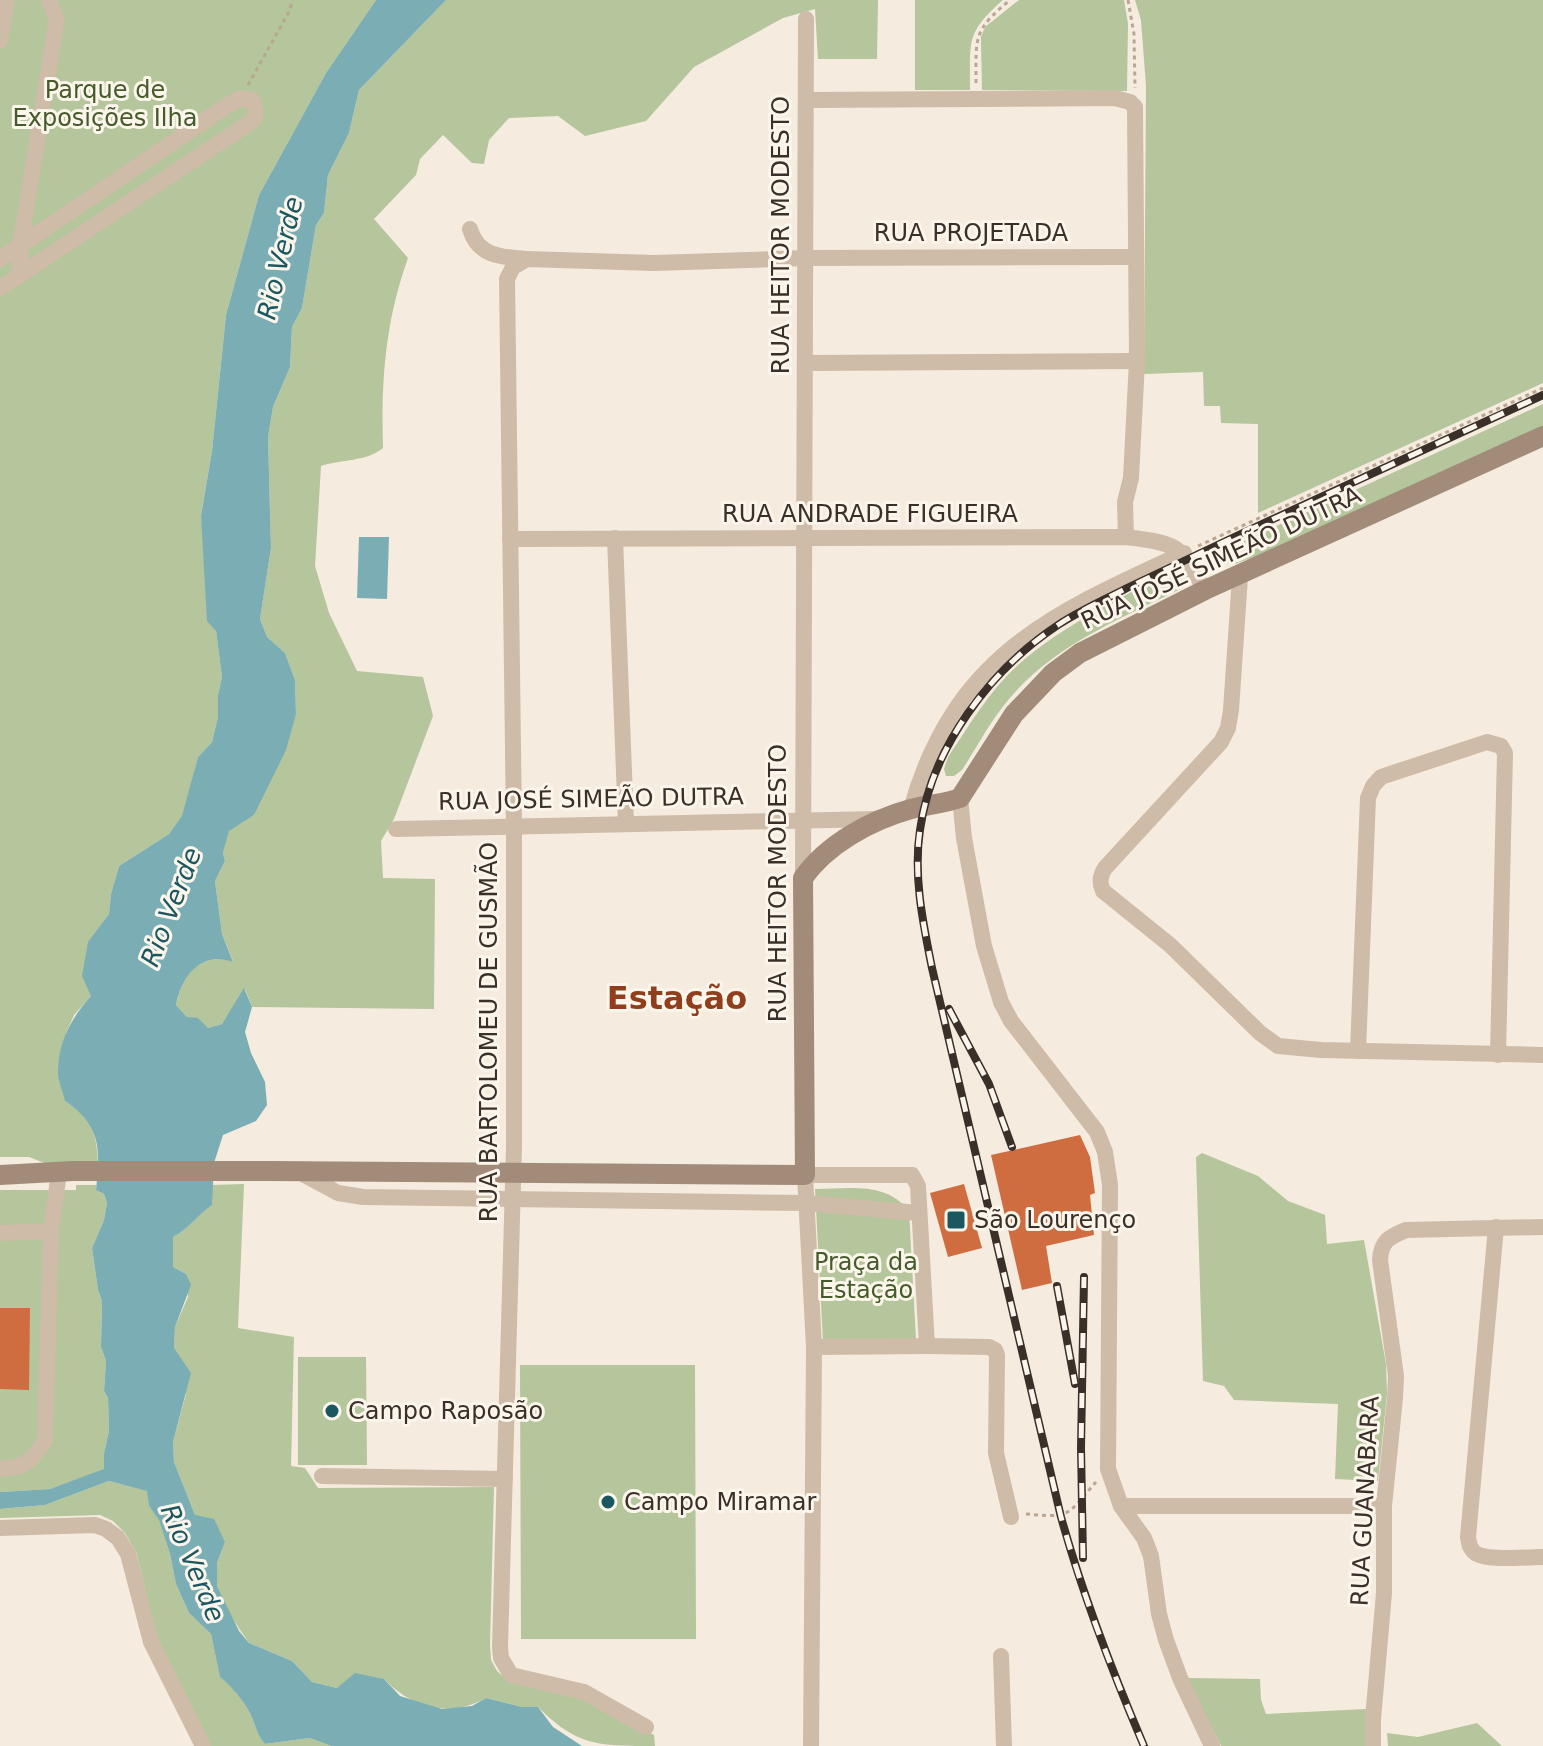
<svg xmlns="http://www.w3.org/2000/svg" width="1543" height="1746" viewBox="0 0 1543 1746" font-family="'DejaVu Sans',sans-serif">
<style>
.green{fill:#b5c59c}
.water{fill:#7aaeb4}
.building{fill:#cf6d41}
.lines{fill:none;stroke-linecap:round;stroke-linejoin:round}
.path{stroke:#baa692;stroke-width:3;stroke-dasharray:4 4;stroke-linecap:butt}
.street{stroke:#cebca8;stroke-width:16}
.secondary{stroke:#a28b79;stroke-width:20}
.rail-casing{stroke:#3a3029;stroke-width:8}
.rail{stroke:#fbf5eb;stroke-width:5;stroke-dasharray:15;stroke-linecap:butt}
.poi-dot{fill:#1b5760;stroke:#fbf5eb;stroke-width:3}
.labels{text-anchor:middle;dominant-baseline:central;stroke-width:6;stroke-linejoin:round;paint-order:stroke}
.park-label{font-size:24px;fill:#465b2b;stroke:#fbf5eb}
.street-label{font-size:24px;fill:#3a3029;stroke:#fbf5eb}
.poi-label{font-size:24px;fill:#3a3029;stroke:#fbf5eb;text-anchor:start}
.water-label{font-size:26px;font-style:italic;fill:#1b5760;stroke:#fbf5eb}
.district-label{font-size:32px;font-weight:bold;fill:#903e1b;stroke:#fbf5eb}
</style>
<rect width="100%" height="100%" fill="#f5ebde"/>
<g class="green">
<path d="M0 0H376L326 73 259 195 226 315 212 451 201 516 222 677 218 695V717L212 742 198 757 183 816 169 834 119 866 111 894 109 914 88 943 91 996 74 1015 66 1033 65 1101C93 1119 96 1131 98 1163L47 1164 29 1157H0Z"/>
<path d="M446 0H878L877 59H818L815 9 783 18 694 67 646 121 585 136 558 116 509 118 489 140 484 164 472 163 443 135 420 159 416 175 374 219 408 258C385 322 381 381 383 448 366 462 342 459 321 466L315 566 329 613 357 671 423 677 433 716 394 819 381 841 383 878 435 879 434 1009 252 1007 245 989 222 1024 208 1028 187 1017 176 1005C183 973 199 953 233 961L222 934 215 881 225 861 223 853 229 830 254 815 296 714 295 680 285 653 267 637 260 619 271 548 268 437 273 407 290 367 292 327 302 308 316 225 324 213 328 175 349 133 359 90Z"/>
<path d="M915 0H1003C964 34 971 42 970 90H915Z"/>
<path d="M1019 0H1124L1128 24 1127 91 982 90 981 37 985 27Z"/>
<path d="M1135 0H1543V383L1258 513V424L1221 423 1220 406H1204L1203 372 1144 374 1146 86 1141 20Z"/>
<path d="M1543 404V430L1278 548 1235 564 1200 561Z"/>
<path d="M1175 569 1188 572 1189 580 1184 587C1123 618 1055 644 1009 699 991 720 977 747 962 770L954 776H946L944 769 948 757C969 726 989 691 1018 665 1064 624 1122 598 1175 569Z"/>
<path d="M1202 1153 1258 1176 1288 1201 1325 1215 1327 1244 1364 1240 1386 1364 1387 1394 1378 1481 1335 1479 1338 1404 1234 1400 1224 1386 1203 1381 1196 1157Z"/>
<path d="M244 1184 238 1328 294 1337 291 1466 305 1468 318 1488 494 1487 490 1645 491 1660 497 1671 508 1681 582 1697 654 1735 655 1746C598 1746 577 1746 538 1707H522L486 1698C449 1719 411 1707 384 1679L337 1688 312 1682 292 1661 249 1643 226 1609 217 1586V1563L225 1542 195 1515 174 1462 173 1442 186 1394 174 1348 175 1327 188 1297 186 1274 173 1267V1237C189 1229 197 1215 211 1205L212 1185Z"/>
<path d="M76 1185H96V1190L104 1194 107 1203 104 1220 92 1248 98 1290 102 1301 101 1347 106 1361 104 1391 108 1398 109 1431 104 1453V1470L50 1489 0 1492V1190H76Z"/>
<path d="M815 1189C850 1189 885 1181 909 1211L916 1340 823 1341Z"/>
<path d="M298 1357H366L367 1465H298Z"/>
<path d="M520 1365H695L696 1639H521Z"/>
<path d="M109 1481 148 1491 149 1506 159 1519 170 1554 176 1584 189 1613 211 1634 220 1676C231 1685 249 1707 253 1720 257 1730 257 1735 265 1744L310 1738 331 1746H211L158 1642 136 1552 125 1533 113 1521 100 1515 0 1518V1509L45 1505Z"/>
<path d="M1187 1678 1260 1679 1261 1700 1266 1714 1366 1709 1367 1746H1221Z"/>
<path d="M1477 1723 1502 1746H1388L1387 1733 1418 1737Z"/>
</g>
<g class="water">
<path d="M376 0H446L359 90 349 133 328 175 324 213 316 225 302 308 292 327 290 367 273 407 268 437 271 548 260 619 267 637 285 653 295 680 296 714 286 750 254 815 229 831 223 853 225 861 215 881 222 934 233 962C201 951 182 975 176 1005L187 1017 198 1018 208 1028 222 1024 244 988 252 1007 245 1032 251 1053 265 1082 267 1105 256 1121 223 1135 214 1163 212 1205C197 1215 189 1229 173 1237V1267L186 1274 191 1285 175 1327 174 1348 191 1373 173 1442 174 1462 195 1515 214 1519 225 1542 217 1563V1586L239 1631 249 1643 292 1661 312 1682 337 1688 355 1673 384 1679 400 1696 442 1709 472 1706 486 1698 522 1707H538L553 1727 582 1746H331L310 1738 265 1744C257 1735 257 1730 253 1720 249 1707 231 1685 220 1677L211 1634 189 1613 176 1584 170 1554 159 1520 149 1506 147 1491 109 1481 45 1505 0 1509V1492L50 1489 104 1469V1453L109 1431 108 1398 104 1391 106 1361 101 1347 102 1301 98 1290 92 1248 104 1220 107 1203 104 1194 96 1190C100 1149 102 1126 65 1101 63 1091 57 1079 58 1070 59 1040 72 1017 91 996L82 976 88 942 109 914 111 894 119 866 169 834 182 816 198 757 212 742 218 717V695L222 677 216 631 207 621 201 516 212 451 226 315 259 195 326 73Z"/>
<path d="M359 537H389L387 599 357 598Z"/>
</g>
<g class="building">
<path d="M1080 1135 1090 1157 1095 1193 1090 1195 1094 1235 1046 1246 1052 1283 1022 1290 991 1155Z"/>
<path d="M964 1184 982 1248 948 1257 930 1193Z"/>
<path d="M0 1308H30L29 1390 0 1389Z"/>
</g>
<g class="lines">
<g class="path">
<path d="M1128 0 1134 34 1135 88"/>
<path d="M976 83C976 36 973 31 1010 0"/>
<path d="M248 85 290 10 292 0"/>
<path d="M1198 546 1543 388"/>
<path d="M1026 1514C1072 1518 1066 1516 1096 1482"/>
</g>
<g class="street">
<path d="M0 41 7 0"/>
<path d="M807 100 1115 98 1130 102 1135 107 1137 361 1131 478 1125 502 1126 537"/>
<path d="M470 229C478 256 500 257 526 259"/>
<path d="M0 259 228 105 240 98 252 100 256 111 254 119 248 124 0 288"/>
<path d="M20 275V246L55 31 56 18 49 0"/>
<path d="M807 363 1137 361"/>
<path d="M615 538 626 824"/>
<path d="M510 539 1126 537C1180 544 1178 544 1205 590"/>
<path d="M1240 577 1231 710 1228 728 1221 742 1105 868C1100 876 1099 882 1103 891L1170 945 1260 1033 1278 1046 1321 1050 1543 1055"/>
<path d="M960 798 964 838 984 946 1001 1002 1011 1021 1097 1132 1105 1152 1110 1185 1108 1469 1121 1506 1144 1538 1151 1556 1159 1614 1166 1640 1180 1678 1212 1746"/>
<path d="M911 809C954 656 1051 614 1184 553"/>
<path d="M396 829 877 819"/>
<path d="M803 878 806 19"/>
<path d="M1358 1051 1368 798 1373 786 1381 777 1487 742 1501 746 1505 753 1498 1055"/>
<path d="M299 1172 338 1193 363 1197 806 1203 919 1213"/>
<path d="M1496 1227 1468 1537C1469 1544 1470 1550 1477 1554 1490 1561 1527 1557 1543 1557"/>
<path d="M0 1233 51 1231"/>
<path d="M927 1346 989 1347 995 1350 997 1355 996 1453 1011 1517"/>
<path d="M0 1469C25 1467 32 1462 45 1440L51 1231 59 1172"/>
<path d="M322 1476 505 1479"/>
<path d="M1121 1506H1384"/>
<path d="M0 1528 95 1525 106 1529 118 1538 128 1554 151 1642 203 1746"/>
<path d="M1001 1656 1004 1746"/>
<path d="M646 1727 584 1692 511 1675 501 1658 500 1647 514 1147V827L507 279 513 267 527 259 654 263 806 258 1136 257"/>
<path d="M811 1746 814 1347 805 1175H912L918 1186 927 1346 814 1347"/>
<path d="M1373 1746V1719L1384 1593V1506L1395 1398 1396 1376 1380 1260C1381 1241 1389 1237 1406 1230L1543 1227"/>
</g>
<path class="secondary" d="M0 1175 73 1171H269L805 1175 803 878C827 844 871 820 911 809 928 804 944 804 960 798L1014 714 1053 673 1080 653 1205 590 1543 436"/>
<g class="rail-casing">
<g id="rail">
<path d="M949 1009 989 1084 1012 1147"/>
<path d="M1057 1286 1075 1384"/>
<path d="M1083 1558 1081 1448 1084 1277"/>
<path d="M1144 1746C1112 1671 1083 1596 1061 1517L932 968C923 923 913 876 920 830 931 748 990 670 1058 625 1079 611 1104 600 1127 588 1167 569 1207 550 1247 531 1346 486 1444 440 1543 395"/>
</g>
</g>
<use href="#rail" class="rail"/>
</g>
<g class="poi-dot">
<rect x="946" y="1210" width="20" height="20" rx="4"/>
<circle cx="332" cy="1411" r="8"/>
<circle cx="608" cy="1502" r="8"/>
</g>
<g class="labels">
<g class="park-label">
<text x="105" y="90">Parque de<tspan x="105" dy="28">Exposições Ilha</tspan></text>
<text x="866" y="1262">Praça da<tspan x="866" dy="28">Estação</tspan></text>
</g>
<g class="street-label">
<text x="971" y="233">RUA PROJETADA</text>
<text transform="translate(781 235) rotate(-90)">RUA HEITOR MODESTO</text>
<text x="870" y="514">RUA ANDRADE FIGUEIRA</text>
<text transform="translate(1221 558) rotate(-25)">RUA JOSÉ SIMEÃO DUTRA</text>
<text transform="translate(591 799) rotate(-1)">RUA JOSÉ SIMEÃO DUTRA</text>
<text transform="translate(778 883) rotate(-90)">RUA HEITOR MODESTO</text>
<text transform="translate(489 1032) rotate(-90)">RUA BARTOLOMEU DE GUSMÃO</text>
<text transform="translate(1365 1501) rotate(-87)">RUA GUANABARA</text>
</g>
<g class="poi-label">
<text x="974" y="1220">São Lourenço</text>
<text x="348" y="1411">Campo Raposão</text>
<text x="624" y="1502">Campo Miramar</text>
</g>
<g class="water-label">
<text transform="translate(280 258) rotate(-77)">Rio Verde</text>
<text transform="translate(171 907) rotate(-69)">Rio Verde</text>
<text transform="translate(193 1563) rotate(67)">Rio Verde</text>
</g>
<g class="district-label">
<text x="677" y="998">Estação</text>
</g>
</g>
</svg>
